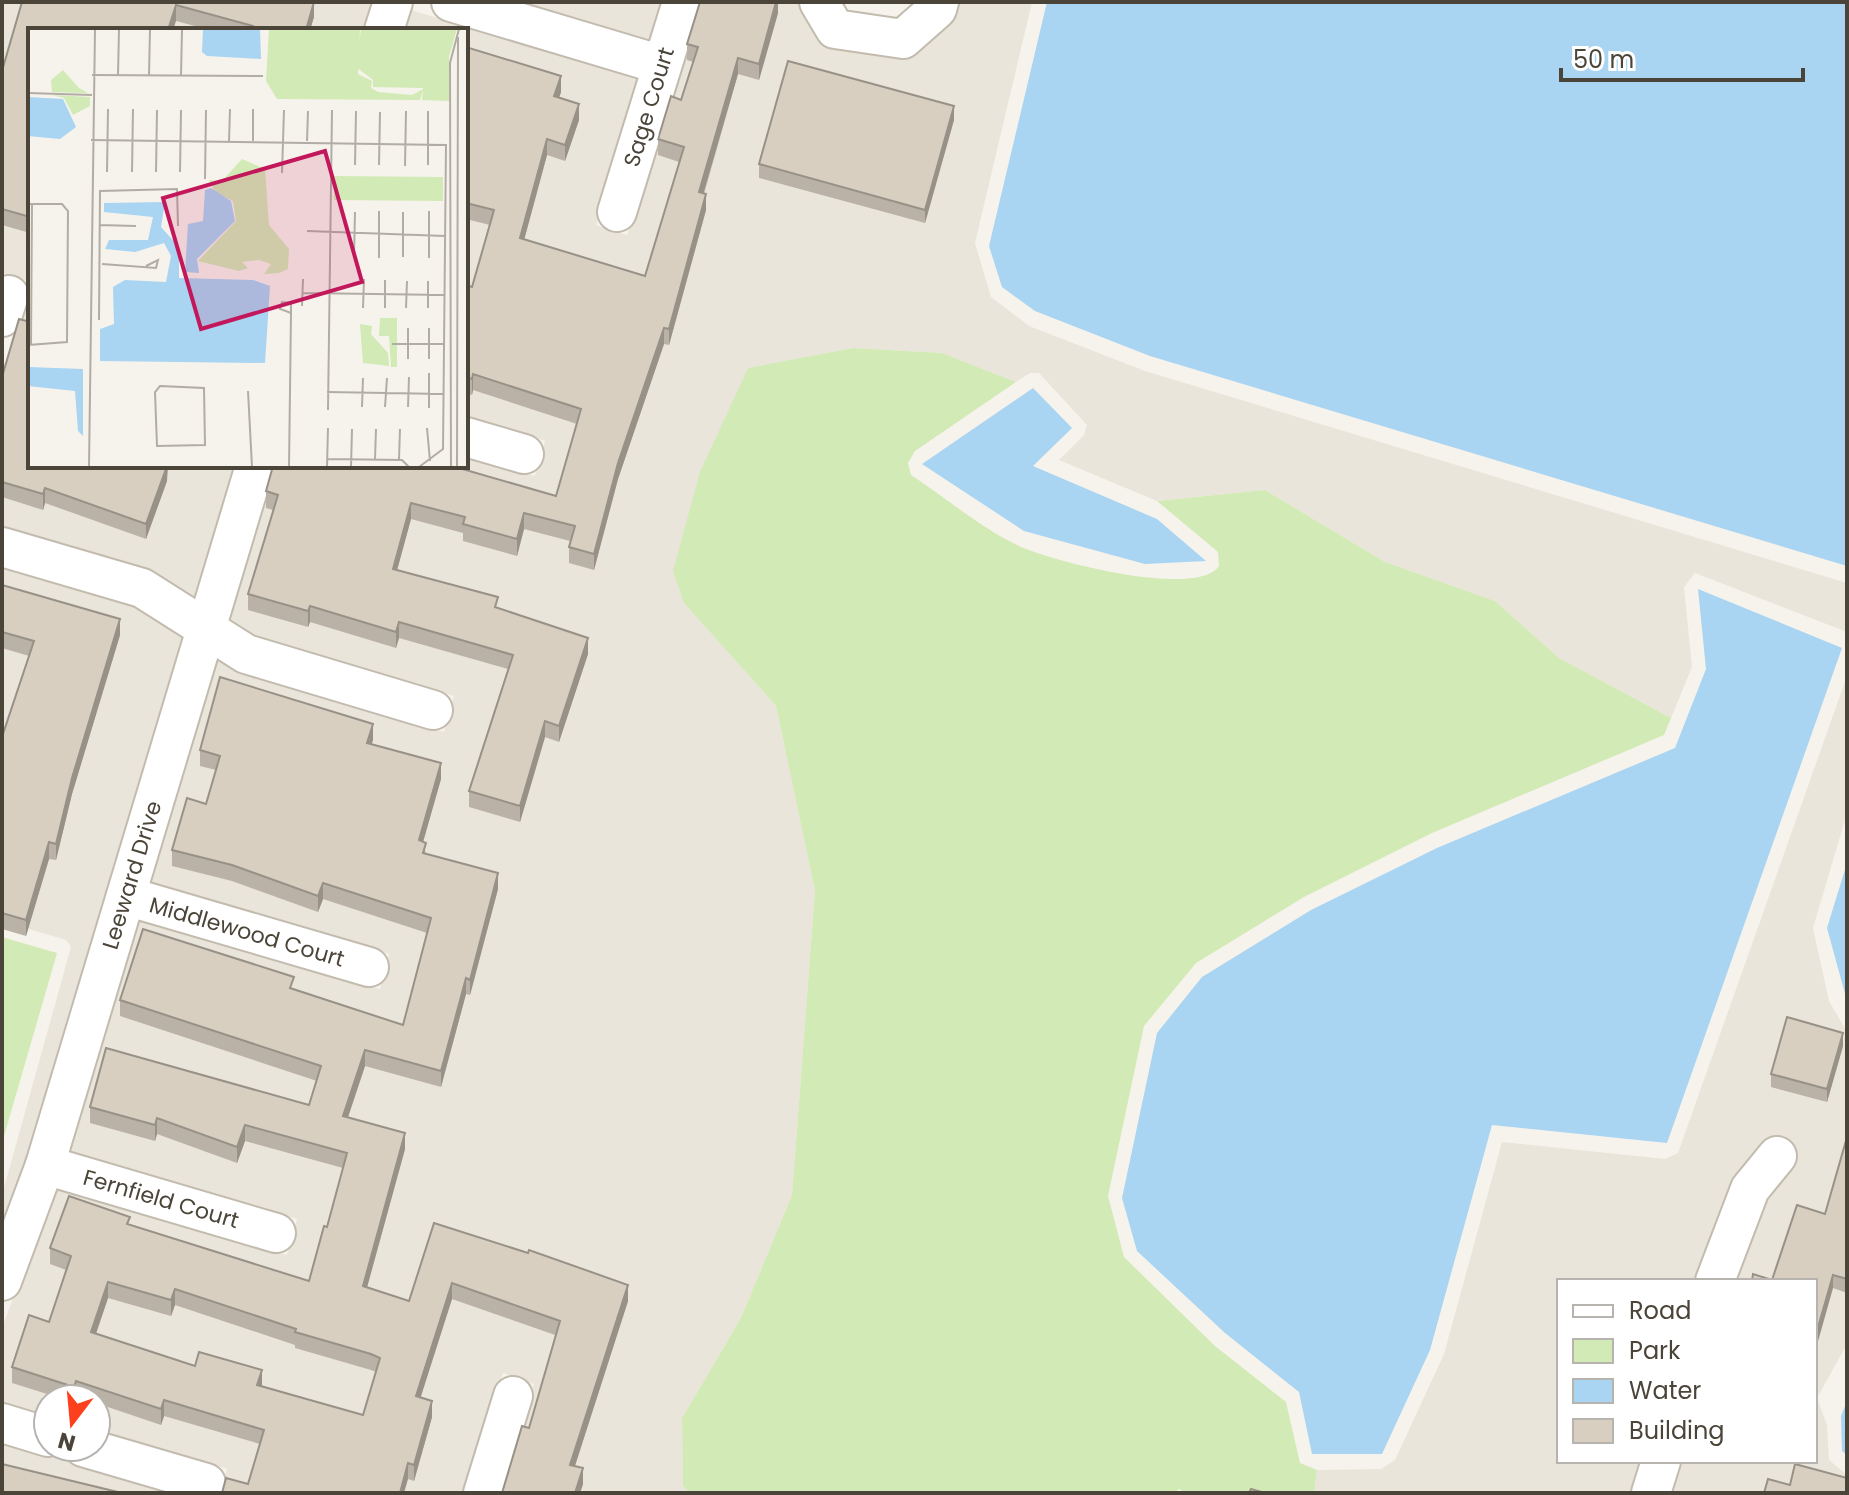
<svg xmlns="http://www.w3.org/2000/svg" width="1849" height="1495" viewBox="0 0 1849 1495" font-family="Poppins,sans-serif">
<style>
.residential{fill:#eae5da;fill-rule:evenodd}
.green{fill:#d2eab5}
.water{fill:#a9d4f2}
.lines{fill:none;stroke-linecap:round;stroke-linejoin:round}
.minor-casing{stroke:#c2bbae;stroke-width:42}
.minor{stroke:#fff;stroke-width:38}
.wall{fill:#bab2a6;fill-rule:evenodd}
.shaded-wall{fill:#979187}
.building{fill:#d8cfc1;stroke:#979187;stroke-width:2;fill-rule:evenodd}
.labels{text-anchor:middle;dominant-baseline:central;stroke-width:8;stroke-linejoin:round;paint-order:stroke}
.street-label{font-size:22px;fill:#4b4439;stroke:#fff}
.inset-road{fill:none;stroke:#b2ada4;stroke-width:2}
.view{fill:#c2185b;fill-opacity:0.15;stroke:#c2185b;stroke-width:4}
.inset-edge{fill:none;stroke:#4b4439;stroke-width:4}
</style>
<rect width="100%" height="100%" fill="#f6f3ec"/>
<g class="residential">
<path d="M2 2H375L367 30H30V282L2 273Z"/>
<path d="M516 2H665L651 43Z"/>
<path d="M699 2H800L822 40 832 47 956 2H1032L975 243 991 297 1029 326 1145 371 1847 583V632L1695 573 1684 587 1692 667 1671 718 1559 658 1495 601 1385 562 1265 490 1157 501 1059 460 1084 435 1087 425 1039 373H1030L1016 382 942 353 853 348 749 368 684 603 776 706 815 891 792 1195 741 1318 682 1418 683 1486 690 1493H500L534 1384 503 1373 465 1493H220L227 1469 96 1431V1399H48V1417L2 1404V1328L54 1188 287 1255 297 1219 66 1152 136 918 380 989 389 954 147 882 216 656 241 673 444 732 454 696 254 637 227 618 272 466H466V456L535 476 545 441 466 417V30H401L408 9 640 78 596 225 627 235Z"/>
<path d="M30 283V466H238L198 600 147 570 2 527V374Z"/>
<path d="M2 566 135 605 187 637 29 1160 2 1233V1195L71 947 66 940 2 921Z"/>
<path d="M1847 676V813L1813 928 1829 1001 1847 1032V1344L1817 1398 1827 1425 1829 1460 1847 1475V1493H1314L1317 1470 1381 1469 1395 1460 1444 1354 1502 1142 1665 1159 1678 1153ZM1559 1281H1815V1461H1559Z"/>
<path d="M2 1443 174 1493H2Z"/>
</g>
<g class="green">
<path d="M853 348 942 353 1016 382 915 451 908 463 911 475C946 498 981 528 1019 546 1051 561 1197 599 1219 566L1218 552 1157 501 1265 490 1385 562 1495 601 1559 658 1671 718 1664 735 1432 833 1304 897 1196 963 1144 1026 1108 1196 1124 1257 1215 1346 1286 1402 1300 1463 1317 1470 1314 1493H1188L1178 1489 1176 1493H690L683 1486 682 1418 741 1318 792 1195 815 891 776 706 684 603 673 571 700 472 748 368Z"/>
<path d="M2 937 57 953 2 1143Z"/>
</g>
<g class="water">
<path d="M1047 2H1847V566L1150 356 1035 311 1002 287 989 246Z"/>
<path d="M1033 388 1072 428 1033 466 1157 519 1206 561 1145 564 1024 531 922 464Z"/>
<path d="M1698 589 1842 648 1667 1143 1492 1125 1430 1350 1382 1454H1312L1299 1392 1225 1333 1137 1251 1122 1198 1157 1033 1202 977 1311 910 1437 848 1675 748 1706 669Z"/>
<path d="M1847 863V1001L1827 928Z"/>
<path d="M1847 1401V1455L1842 1451 1841 1416Z"/>
</g>
<g class="lines">
<g class="minor-casing">
<g id="minor">
<path d="M451 2 662 65"/>
<path d="M819 2 835 29 903 39 937 9 939 2"/>
<path d="M384 30 393 2"/>
<path d="M617 212 682 2"/>
<path d="M2 317 9 295"/>
<path d="M466 437 524 454"/>
<path d="M2 547 142 588 246 654 433 710"/>
<path d="M126 896 369 967"/>
<path d="M45 1165 276 1233"/>
<path d="M2 1281 45 1165 255 466"/>
<path d="M1715 1281 1750 1189 1777 1156"/>
<path d="M2 1423 48 1437"/>
<path d="M83 1447 206 1483"/>
<path d="M483 1493 513 1396"/>
<path d="M1651 1493 1661 1461"/>
</g>
</g>
<use href="#minor" class="minor"/>
</g>
<g class="wall">
<path d="M22 2H314V17L310 30H210L176 21 30 30V233L2 225V71Z"/>
<path d="M778 2V13L759 80 738 74 704 194 706 210 669 345 664 344 618 479 594 570 569 563V547L570 541 524 529 517 556 463 541V533L411 519 397 570 498 608 588 654 559 742 545 737 520 822 469 807V791L508 669 399 638 396 648 310 622 308 627 248 610V594L273 510 266 508V491L556 496 577 424 473 390 472 395 466 393V285L472 287 490 225 466 219V47L561 92 559 98 579 120 565 161 547 155 524 240 645 276 679 162 658 155V139L681 100 693 62 687 60V44Z"/>
<path d="M954 120 925 223 759 178V164Z"/>
<path d="M2 377 167 468V481L146 539 45 503 43 510 2 497Z"/>
<path d="M2 585 120 635 72 794 56 860 49 859 26 936 2 929V737L29 656 2 648Z"/>
<path d="M373 740 371 744 441 779 423 842 426 854 498 889 470 995 466 994 441 1087 365 1066 348 1117 405 1149 367 1287 409 1301 434 1223 628 1301 575 1466 583 1484 580 1493H502L529 1428 555 1335 452 1299 420 1397 432 1417 414 1481 408 1479 248 1484 260 1444 164 1416 161 1425 96 1403V1399H83L76 1397 75 1399H63L12 1383V1367L49 1322 66 1270 50 1264V1248L130 1224 309 1281 327 1227 343 1168 245 1141 237 1163 157 1134 155 1141 90 1123V1107L309 1105 317 1081 120 1016V1000L294 989 403 1025 427 933 323 899 318 912 232 881 172 866V850L206 804 216 770 200 766V750ZM108 1298 171 1316 175 1305 295 1345V1348L371 1370 376 1372 363 1415 195 1366 96 1334Z"/>
<path d="M1843 1046 1827 1102 1771 1087V1074Z"/>
<path d="M1847 1137V1293L1833 1288 1825 1214Z"/>
</g>
<g class="shaded-wall">
<path d="M314 2V17L310 30H306Z"/>
<path d="M776 2H778V13L759 80V64Z"/>
<path d="M176 5V21L173 30H168Z"/>
<path d="M738 58V74L699 208V192Z"/>
<path d="M561 76V92L554 112V96Z"/>
<path d="M579 104V120L565 161V145Z"/>
<path d="M954 106V120L925 223V210Z"/>
<path d="M547 139V155L520 255V238Z"/>
<path d="M706 194V210L669 345V329Z"/>
<path d="M664 328V344L618 479 594 570V554L618 463Z"/>
<path d="M473 374V390L472 395V379Z"/>
<path d="M164 466H168L167 481 146 539V524Z"/>
<path d="M45 488V503L43 510V494Z"/>
<path d="M411 503V519L393 585V569Z"/>
<path d="M524 513V529L517 556V539Z"/>
<path d="M310 606V622L308 627V611Z"/>
<path d="M120 619V635L72 794 56 860V844L72 778Z"/>
<path d="M399 622V638L396 648V632Z"/>
<path d="M588 638V654L559 742V726Z"/>
<path d="M545 721V737L520 822V806Z"/>
<path d="M373 724V740L367 759V743Z"/>
<path d="M441 763V779L419 856V840Z"/>
<path d="M49 842V859L26 936V920Z"/>
<path d="M498 873V889L470 995V980Z"/>
<path d="M323 883V899L318 912V896Z"/>
<path d="M466 978V994L441 1087V1071Z"/>
<path d="M1843 1033V1046L1827 1102V1089Z"/>
<path d="M365 1050V1066L343 1132V1116Z"/>
<path d="M157 1118V1134L155 1141V1125Z"/>
<path d="M245 1125V1141L237 1163V1147Z"/>
<path d="M405 1133V1149L363 1302V1286Z"/>
<path d="M1833 1275V1288L1815 1352V1338Z"/>
<path d="M108 1282V1298L91 1348V1332Z"/>
<path d="M452 1283V1299L416 1412V1396Z"/>
<path d="M628 1285V1301L570 1481V1465Z"/>
<path d="M175 1289V1305L171 1316V1300Z"/>
<path d="M262 1370V1386L257 1385Z"/>
<path d="M76 1381V1397L74 1399V1387Z"/>
<path d="M164 1400V1416L161 1425V1409Z"/>
<path d="M432 1401V1417L414 1481V1465Z"/>
<path d="M408 1463V1479L404 1493H400Z"/>
<path d="M583 1468V1484L580 1493H575Z"/>
</g>
<g class="building">
<path d="M22 2H314L306 30H252L253 26 176 5 168 30H30V217L2 209V71Z"/>
<path d="M700 2H776L759 64 738 58 699 192 706 194 669 329 664 328 618 463 594 554 569 547 575 526 524 513 517 539 463 524 465 517 411 503 393 569 498 597 495 607 588 638 559 726 545 721 520 806 469 791 513 655 399 622 396 632 310 606 308 611 248 594 278 495 266 491 273 466H452L556 496 581 409 473 374 472 379 466 377V285L472 287 494 210 466 203V47L561 76 554 96 579 104 565 145 547 139 520 238 645 276 684 147 658 139 671 96 681 100 698 47 687 44Z"/>
<path d="M788 61 954 106 925 210 759 164Z"/>
<path d="M19 319 30 322V466H167L146 524 45 488 43 494 2 482V377Z"/>
<path d="M2 585 120 619 72 778 56 844 49 842 26 920 2 913V737L34 641 2 632Z"/>
<path d="M220 677 373 724 367 743 441 763 419 840 426 843 423 853 498 873 470 980 466 978 441 1071 365 1050 343 1116 405 1133 363 1286 409 1301 434 1223 528 1253 529 1250 628 1285 570 1465 583 1468 575 1493H502L522 1426 529 1428 560 1321 452 1283 416 1396 432 1401 414 1465 408 1463 400 1493H222L226 1478 248 1484 264 1430 164 1400 161 1409 76 1381 74 1387 12 1367 29 1315 49 1322 71 1256 50 1248 69 1196 130 1217 127 1224 309 1281 324 1226 327 1227 347 1153 245 1125 237 1147 157 1118 155 1125 90 1107 106 1048 309 1105 321 1066 120 1000 143 929 294 977 290 988 403 1025 431 918 323 883 318 896 232 865 172 850 187 798 206 804 220 756 200 750ZM108 1282 171 1300 175 1289 296 1329 295 1332 371 1354 380 1358 363 1415 257 1385 262 1370 199 1352 195 1366 91 1332Z"/>
<path d="M1787 1017 1843 1033 1827 1089 1771 1074Z"/>
<path d="M1847 1137V1279L1833 1275 1815 1338V1281H1752L1753 1274 1772 1280 1797 1205 1825 1214Z"/>
<path d="M2 1464 122 1493H2Z"/>
<path d="M1795 1464 1847 1478V1493H1764L1768 1479 1790 1485Z"/>
<path d="M1251 1489 1265 1493H1249Z"/>
</g>
<g class="labels">
<g class="street-label">
<text transform="translate(649 107) rotate(-73)">Sage Court</text>
<text transform="translate(132 875) rotate(-73)">Leeward Drive</text>
<text transform="translate(247 932) rotate(16)">Middlewood Court</text>
<text transform="translate(161 1199) rotate(16)">Fernfield Court</text>
</g>
</g>
<g transform="translate(28 28)">
<rect width="440" height="440" fill="#f6f3ec"/>
<path d="M241 1H332L330 46 344 53 343 60 350 64 384 67 395 61 392 72 249 71 238 53ZM333 1H429L421 29V73L394 72 395 60 345 59V52L328 39ZM35 42 51 60 60 65 24 64 23 52ZM24 67 62 69V78L45 87 36 70ZM214 131 237 141 241 197 261 221 260 241 251 245 236 246 243 236 231 232 214 234 220 240 211 243 170 233 208 193 205 173 187 164 181 152 194 153ZM306 148 415 149V173L306 172ZM352 290H369V339H363L361 308H351ZM332 296 344 298 343 306 360 325 361 338 335 335Z" fill="#d2eab5"/>
<path d="M175 1H232L233 31 179 28 174 24ZM0 69 35 71 48 99 32 111 0 108ZM183 160 203 173 207 193 169 231 171 245 157 244 160 196 175 193 177 162ZM137 174 133 199 151 219V250L225 252 242 258 237 335 72 333V301L86 296 85 259 97 252 138 254 143 228 136 215 107 224 77 221 81 212H120L125 189 76 184V175ZM0 339 55 341V408L50 403 47 363 0 358Z" fill="#a9d4f2"/>
<path class="inset-road" d="M64 47 235 48M90 47 91 1M121 47 122 1M153 48 154 1M0 65 64 67M63 112 418 117 415 421 391 439M201 113 202 81M225 113V81M279 113 280 83M327 137 328 83M351 137 352 84M400 137V83M377 138 378 83M79 144 80 81M104 144 105 81M128 144 129 82M152 144 153 82M254 145 256 82M177 151 178 82M0 176H34L40 183 39 314 0 317M71 197 108 198M279 203 417 208M326 229 327 184M375 229V184M351 230V183M401 230V183M74 236 128 240 130 232 118 238M400 253V280M275 265 417 267M274 278 275 251M335 280 336 251M357 280V252M378 280 379 253M71 292 72 163 149 161 150 198M401 300V331M364 316H417M3 317 4 176M380 331V300M132 358 176 360 177 417 129 418 127 364ZM220 363 224 439M299 364 416 366M334 379 335 350M357 379 359 350M380 379 381 349M401 380V345M300 382 304 82M399 400 402 433M299 431 374 432 381 439M347 431 348 401M371 431 372 401M61 439 67 1M261 439 263 285V275L254 274 252 281 263 285M299 439 300 400M323 439 324 401M423 439 422 35 431 1M429 439 430 9"/>
<path class="view" d="M297 123 334 254 173 301 135 170Z"/>
<rect width="440" height="440" class="inset-edge"/>
</g>
<rect width="1849" height="1495" fill="none" stroke="#4b4439" stroke-width="8"/>
<rect x="1557" y="1279" width="260" height="184" fill="#ffffff" stroke="#b7b4b0" stroke-width="2"/>
<rect x="1573" y="1305" width="40" height="12" fill="#ffffff" stroke="#b7b4b0" stroke-width="2"/>
<text x="1629" y="1319" font-size="24" fill="#4b4439">Road</text>
<rect x="1573" y="1339" width="40" height="24" fill="#d2eab5" stroke="#b7b4b0" stroke-width="2"/>
<text x="1629" y="1359" font-size="24" fill="#4b4439">Park</text>
<rect x="1573" y="1379" width="40" height="24" fill="#a9d4f2" stroke="#b7b4b0" stroke-width="2"/>
<text x="1629" y="1399" font-size="24" fill="#4b4439">Water</text>
<rect x="1573" y="1419" width="40" height="24" fill="#d8cfc1" stroke="#b7b4b0" stroke-width="2"/>
<text x="1629" y="1439" font-size="24" fill="#4b4439">Building</text>
<g transform="translate(72 1423) rotate(196)"><circle r="38" fill="#ffffff" stroke="#b7b4b0" stroke-width="2"/>
<path d="M0-6L14 30L0 20L-14 30Z" fill="#fc3f1d"/>
<text y="-12" font-size="22" font-weight="bold" text-anchor="middle" fill="#4b4439">N</text>
</g>
<path d="M1561 68v12h242v-12" fill="none" stroke="#4b4439" stroke-width="4"/>
<text x="1573" y="68" font-size="24" fill="#4b4439" stroke="#ffffff" stroke-width="6" paint-order="stroke">50 m</text>
</svg>
